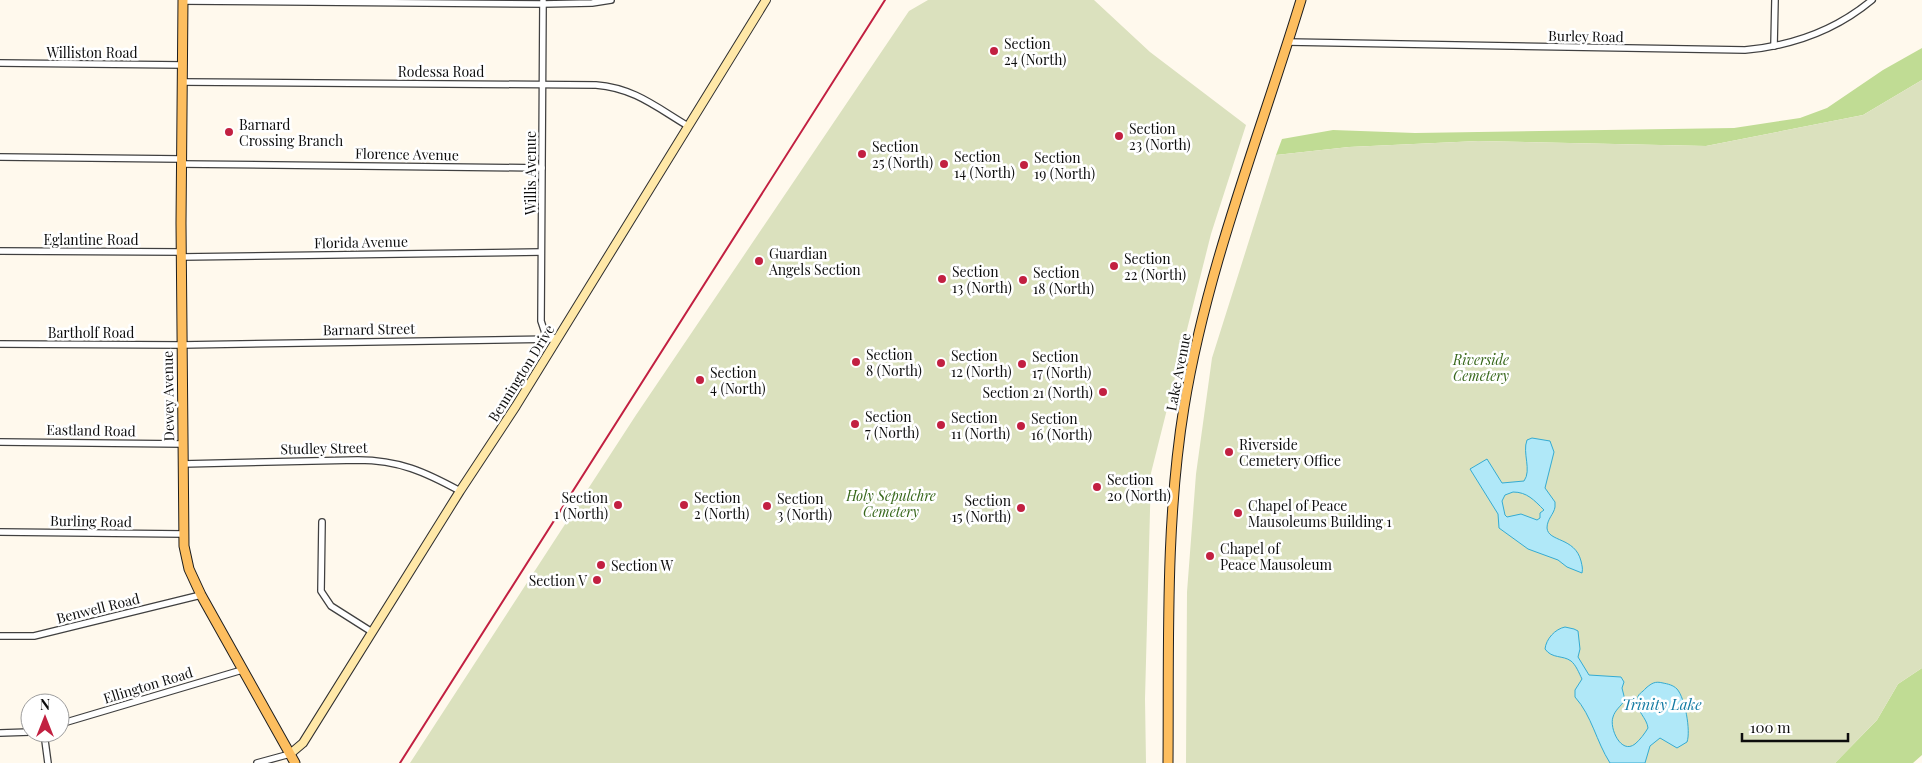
<svg xmlns="http://www.w3.org/2000/svg" width="1922" height="763" viewBox="0 0 1922 763" font-family="'Playfair Display',serif">
<style>
.forest{fill:#c0dc94}
.cemetery{fill:#dbe1be}
.water{fill:#b0e8f8;stroke:#34abd2;fill-rule:evenodd}
.lines{fill:none;stroke-linecap:round;stroke-linejoin:round}
.street-casing{stroke:#404040;stroke-width:8}
.secondary-casing{stroke:#2f2f2f;stroke-width:10}
.primary-casing{stroke:#1e1e1e;stroke-width:11}
.street{stroke:#fff;stroke-width:5.5}
.secondary{stroke:#ffe8a8;stroke-width:8}
.primary{stroke:#fdbe5f;stroke-width:9}
.rail{stroke:#c22041;stroke-width:2}
.poi-dot{fill:#c22041;stroke:#fff;stroke-width:2}
.labels{text-anchor:middle;dominant-baseline:central;stroke-width:5;stroke-linejoin:round;paint-order:stroke}
.street-label{font-size:14px;fill:#0d0d0d;stroke:#fff}
.poi-label{font-size:14px;fill:#0d0d0d;stroke:#fff;text-anchor:start}
.park-label{font-size:14px;font-style:italic;fill:#37671b;stroke:#fff}
.water-label{font-size:15px;font-style:italic;fill:#127aa3;stroke:#fff}
</style>
<rect width="100%" height="100%" fill="#fff9ed"/>
<g class="forest">
<path d="M1922 48V80L1863 115 1706 146 1478 141 1349 147 1276 155 1282 139 1333 130 1415 133 1734 128 1800 118 1827 108 1883 70Z"/>
<path d="M1922 668V755L1913 763H1835L1877 720 1898 684Z"/>
</g>
<g class="cemetery">
<path d="M928 0H1094L1150 52 1246 125 1211 234 1151 473 1145 699 1146 763H410L636 415 909 11Z"/>
<path d="M1922 80V668L1898 684 1877 720 1835 763H1186L1187 592 1196 474 1212 358 1276 155 1349 147 1478 141 1706 146 1863 115Z"/>
</g>
<g class="water">
<path d="M1532 438 1550 441 1554 452 1545 488 1555 502V507C1554 514 1547 519 1547 528 1548 542 1575 537 1581 561 1582 566 1583 568 1582 573L1567 567 1558 560 1528 549 1499 528 1498 514 1470 469 1487 459 1502 483 1524 481C1532 470 1522 453 1527 440ZM1513 492C1527 492 1534 500 1544 510L1540 513V518L1537 520 1521 514 1507 517 1505 515 1502 501 1505 495Z"/>
<path d="M1565 627 1574 629 1578 631 1580 649 1578 657 1589 675 1621 677 1624 682 1622 688 1625 700C1621 706 1615 710 1613 717 1609 728 1621 755 1635 744 1640 740 1645 733 1648 728 1647 718 1636 711 1637 700 1638 693 1642 693 1646 688 1652 683 1655 681 1663 683 1668 684 1673 685 1677 689 1685 698 1691 731 1687 742L1677 748 1660 738 1650 746 1645 763H1610C1596 741 1592 716 1575 697V690L1582 679C1579 673 1576 665 1571 661 1563 655 1552 659 1545 649 1546 639 1555 629 1565 627Z"/>
</g>
<g class="lines">
<g class="street-casing">
<g id="street">
<path d="M183 1 543 4 592 3 611 0"/>
<path d="M543 1 541 321 545 333 554 338"/>
<path d="M1288 42 1745 50C1791 46 1836 30 1872 0"/>
<path d="M1774 46 1775 0"/>
<path d="M0 63 183 65"/>
<path d="M183 82 596 85C634 88 656 107 688 126"/>
<path d="M0 157 181 159"/>
<path d="M181 164 542 168"/>
<path d="M0 251 181 252"/>
<path d="M181 257 541 252"/>
<path d="M0 344 181 345 556 339"/>
<path d="M0 442 182 444"/>
<path d="M182 464 358 460C399 460 425 472 460 491"/>
<path d="M322 522 321 591 331 606 372 632"/>
<path d="M0 532 183 534"/>
<path d="M0 636H34L201 595"/>
<path d="M60 724 242 670"/>
<path d="M0 733 30 732"/>
<path d="M44 733 48 763"/>
<path d="M257 763 290 754"/>
</g>
</g>
<g class="secondary-casing">
<path id="secondary" d="M290 754 303 743 460 491 516 406 766 0"/>
</g>
<g class="primary-casing">
<g id="primary">
<path d="M183 0 181 223 184 546 189 569 201 595 295 763"/>
<path d="M1168 763C1169 645 1165 524 1184 407 1207 267 1260 135 1301 0"/>
</g>
</g>
<use href="#street" class="street"/>
<use href="#secondary" class="secondary"/>
<use href="#primary" class="primary"/>
<path class="rail" d="M400 763 885 0"/>
</g>
<g class="poi-dot">
<circle cx="994" cy="51" r="5"/>
<circle cx="229" cy="132" r="5"/>
<circle cx="1119" cy="136" r="5"/>
<circle cx="862" cy="154" r="5"/>
<circle cx="944" cy="164" r="5"/>
<circle cx="1024" cy="165" r="5"/>
<circle cx="759" cy="261" r="5"/>
<circle cx="1114" cy="266" r="5"/>
<circle cx="942" cy="279" r="5"/>
<circle cx="1023" cy="280" r="5"/>
<circle cx="856" cy="362" r="5"/>
<circle cx="941" cy="363" r="5"/>
<circle cx="1022" cy="364" r="5"/>
<circle cx="700" cy="380" r="5"/>
<circle cx="1103" cy="392" r="5"/>
<circle cx="855" cy="424" r="5"/>
<circle cx="941" cy="425" r="5"/>
<circle cx="1021" cy="426" r="5"/>
<circle cx="1229" cy="452" r="5"/>
<circle cx="1097" cy="487" r="5"/>
<circle cx="618" cy="505" r="5"/>
<circle cx="684" cy="505" r="5"/>
<circle cx="767" cy="506" r="5"/>
<circle cx="1021" cy="508" r="5"/>
<circle cx="1238" cy="513" r="5"/>
<circle cx="1210" cy="556" r="5"/>
<circle cx="601" cy="565" r="5"/>
<circle cx="597" cy="580" r="5"/>
</g>
<g class="labels">
<g class="street-label">
<text transform="translate(1586 36) rotate(1)">Burley Road</text>
<text x="92" y="52">Williston Road</text>
<text x="441" y="71">Rodessa Road</text>
<text transform="translate(407 154) rotate(1)">Florence Avenue</text>
<text transform="translate(530 173) rotate(-90)">Willis Avenue</text>
<text x="91" y="239">Eglantine Road</text>
<text transform="translate(361 242) rotate(-1)">Florida Avenue</text>
<text transform="translate(369 329) rotate(-1)">Barnard Street</text>
<text x="91" y="332">Bartholf Road</text>
<text transform="translate(1178 372) rotate(-79)">Lake Avenue</text>
<text transform="translate(521 373) rotate(-58)">Bennington Drive</text>
<text transform="translate(168 396) rotate(-91)">Dewey Avenue</text>
<text transform="translate(91 430) rotate(1)">Eastland Road</text>
<text transform="translate(324 448) rotate(-1)">Studley Street</text>
<text transform="translate(91 521) rotate(1)">Burling Road</text>
<text transform="translate(98 608) rotate(-14)">Benwell Road</text>
<text transform="translate(148 685) rotate(-17)">Ellington Road</text>
</g>
<g class="poi-label">
<text x="1004" y="43">Section<tspan x="1004" dy="16">24 (North)</tspan></text>
<text x="239" y="124">Barnard<tspan x="239" dy="16">Crossing Branch</tspan></text>
<text x="1129" y="128">Section<tspan x="1129" dy="16">23 (North)</tspan></text>
<text x="872" y="146">Section<tspan x="872" dy="16">25 (North)</tspan></text>
<text x="954" y="156">Section<tspan x="954" dy="16">14 (North)</tspan></text>
<text x="1034" y="157">Section<tspan x="1034" dy="16">19 (North)</tspan></text>
<text x="769" y="253">Guardian<tspan x="769" dy="16">Angels Section</tspan></text>
<text x="1124" y="258">Section<tspan x="1124" dy="16">22 (North)</tspan></text>
<text x="952" y="271">Section<tspan x="952" dy="16">13 (North)</tspan></text>
<text x="1033" y="272">Section<tspan x="1033" dy="16">18 (North)</tspan></text>
<text x="866" y="354">Section<tspan x="866" dy="16">8 (North)</tspan></text>
<text x="951" y="355">Section<tspan x="951" dy="16">12 (North)</tspan></text>
<text x="1032" y="356">Section<tspan x="1032" dy="16">17 (North)</tspan></text>
<text x="710" y="372">Section<tspan x="710" dy="16">4 (North)</tspan></text>
<text x="1093" y="392" text-anchor="end">Section 21 (North)</text>
<text x="865" y="416">Section<tspan x="865" dy="16">7 (North)</tspan></text>
<text x="951" y="417">Section<tspan x="951" dy="16">11 (North)</tspan></text>
<text x="1031" y="418">Section<tspan x="1031" dy="16">16 (North)</tspan></text>
<text x="1239" y="444">Riverside<tspan x="1239" dy="16">Cemetery Office</tspan></text>
<text x="1107" y="479">Section<tspan x="1107" dy="16">20 (North)</tspan></text>
<text x="608" y="497" text-anchor="end">Section<tspan x="608" dy="16">1 (North)</tspan></text>
<text x="694" y="497">Section<tspan x="694" dy="16">2 (North)</tspan></text>
<text x="777" y="498">Section<tspan x="777" dy="16">3 (North)</tspan></text>
<text x="1011" y="500" text-anchor="end">Section<tspan x="1011" dy="16">15 (North)</tspan></text>
<text x="1248" y="505">Chapel of Peace<tspan x="1248" dy="16">Mausoleums Building 1</tspan></text>
<text x="1220" y="548">Chapel of<tspan x="1220" dy="16">Peace Mausoleum</tspan></text>
<text x="611" y="565">Section W</text>
<text x="587" y="580" text-anchor="end">Section V</text>
</g>
<g class="park-label">
<text x="1481" y="359">Riverside<tspan x="1481" dy="16">Cemetery</tspan></text>
<text x="891" y="495">Holy Sepulchre<tspan x="891" dy="16">Cemetery</tspan></text>
</g>
<g class="water-label">
<text x="1662" y="704">Trinity Lake</text>
</g>
</g>
<g transform="translate(45 718)"><circle r="24" fill="#ffffff" stroke="#9e9e9e"/>
<path d="M0-4L9 19L0 12L-9 19Z" fill="#c22041"/>
<text y="-8" font-size="14" font-weight="bold" text-anchor="middle" fill="#0d0d0d">N</text>
</g>
<path d="M1742 733v8h106v-8" fill="none" stroke="#0d0d0d" stroke-width="2.5"/>
<text x="1750" y="733" font-size="15" fill="#0d0d0d" stroke="#ffffff" stroke-width="4" paint-order="stroke">100 m</text>
</svg>
